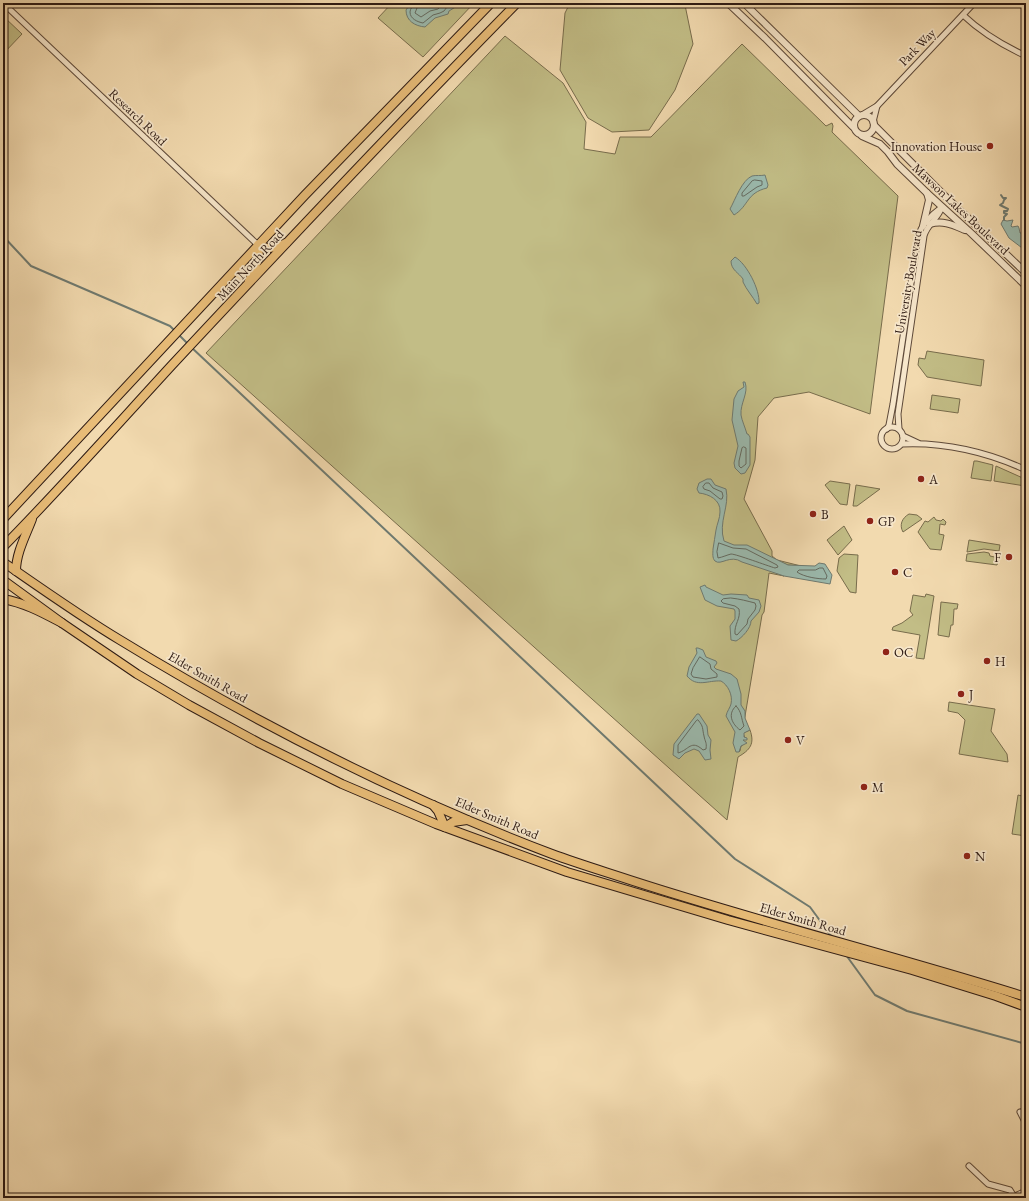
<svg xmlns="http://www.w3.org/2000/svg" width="1029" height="1201" viewBox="0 0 1029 1201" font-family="'EB Garamond',serif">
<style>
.green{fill:#c2bd86;stroke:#786c4c}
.water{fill:#9bbaae;stroke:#6f7a70}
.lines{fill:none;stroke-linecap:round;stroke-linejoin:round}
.shore{stroke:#646a60;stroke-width:1}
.stream{stroke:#6f7a70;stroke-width:2}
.minor-casing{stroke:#5e4a3a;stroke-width:7}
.tertiary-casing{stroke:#5e4a3a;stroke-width:8}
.primary-casing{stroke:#2d1a13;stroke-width:10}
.trunk-casing{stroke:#2d1a13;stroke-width:10}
.minor{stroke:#f7e7cb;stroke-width:5}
.tertiary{stroke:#f7e7cb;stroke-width:6}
.primary{stroke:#e9bd78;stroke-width:8}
.trunk{stroke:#e9bd78;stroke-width:8}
.poi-dot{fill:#8f2418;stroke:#f7e7cb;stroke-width:1.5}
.labels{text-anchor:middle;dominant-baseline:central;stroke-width:3.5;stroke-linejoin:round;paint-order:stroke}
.street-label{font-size:13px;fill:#2d1a13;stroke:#f7e7cb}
.poi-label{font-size:13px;fill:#2d1a13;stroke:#f7e7cb;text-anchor:start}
</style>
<rect width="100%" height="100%" fill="#f2daaf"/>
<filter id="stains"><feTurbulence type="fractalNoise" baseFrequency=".005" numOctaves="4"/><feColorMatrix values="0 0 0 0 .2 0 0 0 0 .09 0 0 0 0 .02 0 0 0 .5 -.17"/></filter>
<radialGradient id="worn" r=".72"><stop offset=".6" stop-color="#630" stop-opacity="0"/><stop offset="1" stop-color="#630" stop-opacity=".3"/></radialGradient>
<g class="green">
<path d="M392 3H474L423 57 378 18Z"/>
<path d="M570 3H682L685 5 693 44 675 90 649 130 612 132 588 118 560 70 565 13Z"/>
<path d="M3 16 22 34 3 54Z"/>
<path d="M505 36 563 83 586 122 584 149 615 154 620 137H651L742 44 826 126 832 123 833 126 832 132 898 196 870 414 809 392 774 398 758 417 755 460 744 499 772 551V556L777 560 801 566 788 565 771 558 769 570 784 576 769 573 764 612 762 615 739 752 740 751 741 746 743 745 742 740 745 738 743 733 750 730C755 744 750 750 738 757L727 820 206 353Z"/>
<path d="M927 351 984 360 981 386 927 377 918 365 919 358 925 359Z"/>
<path d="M932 395 960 399 958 413 930 409Z"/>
<path d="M974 461H977L993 465 991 481 971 478Z"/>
<path d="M996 466 1025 479V486L994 481Z"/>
<path d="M830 481 850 484 847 505 840 504 825 485Z"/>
<path d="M856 485 880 489 857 506H853Z"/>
<path d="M909 514 917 515 922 519 903 532C899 525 902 518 909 514Z"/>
<path d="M934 517 936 520 941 521 943 519 946 522 945 525 940 524 939 534 944 535 941 550 930 549 918 532 925 521 928 522Z"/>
<path d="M844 526 852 540 838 555 827 540Z"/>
<path d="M969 540 1000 545 999 551 984 549 967 552Z"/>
<path d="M984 552 989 553 990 556 999 558 997 565 966 561 967 554Z"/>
<path d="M844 554 858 555 856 593 850 592 837 571 839 558Z"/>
<path d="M926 594 934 596 924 659 916 658 920 635 892 630 893 627 902 623 913 615 910 611 913 595 925 597Z"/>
<path d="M941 602 958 604 957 609H954L953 625H951L949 637 938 635Z"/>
<path d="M949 702 995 709 991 731 1007 754 1008 762 959 754 965 720 958 713 948 711Z"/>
<path d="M1018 795 1026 797V836L1012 834Z"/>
</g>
<g class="water">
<path d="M411 3H458L457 6 449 11 448 14 435 18 425 27C415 26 406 21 406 10Z"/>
<path d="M765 175 768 185 767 188C746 193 749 206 734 215L730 209C735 200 742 180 752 176 756 175 761 176 765 175Z"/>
<path d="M1003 220 1007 221 1013 220 1011 226 1012 227 1018 226 1019 228 1020 233H1026V251L1009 238 1001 224Z"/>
<path d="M735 257C747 264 760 290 759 303L757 304C753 297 746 289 743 282 743 281 743 280 743 279 739 273 731 270 731 261Z"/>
<path d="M743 382H745C749 393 740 403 741 415 742 421 745 427 747 434H748L750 437V465L745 473 741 474 735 468 734 463 738 446 732 420 734 399 738 391 744 387Z"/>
<path d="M707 479H711L715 485 726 489C730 506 718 522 724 541L734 545H747L788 565 815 566 819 563 825 564 832 575 830 584 784 576 742 562C730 554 721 566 715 561 712 558 713 553 713 549 714 543 715 536 716 530 717 524 720 518 720 512 721 500 709 494 699 493L697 489 699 483Z"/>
<path d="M705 585 706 587 723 595 731 594 747 595 749 598 759 600 761 606 759 612 751 621C751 628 742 638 736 641L731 640 730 626 735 619V611L734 609 717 606 705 600 700 587Z"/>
<path d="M696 648H698L703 650 706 657 716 661 717 663 714 667 716 669 731 674 737 679 741 694V705L745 711V718L750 730 744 733V737L747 738V740H743L747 743 741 746 739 752H736L733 743 735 732 726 716C727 711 730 708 731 704 733 695 728 685 721 681 708 680 697 688 687 676L689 667 697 653Z"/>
<path d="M697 714H699L707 726 708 735 711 740 710 750 711 759 705 760 699 751 694 749 685 753 679 759 673 755 674 744Z"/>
</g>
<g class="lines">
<g class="shore">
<path d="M414 3C413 6 410 9 410 12 410 19 418 22 423 23L433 15 440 13 444 11 447 7 454 3"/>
<path d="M419 3 415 13 421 17 430 11 438 9 444 3"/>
<path d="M755 180 762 181V185L757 187 744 196H742V193L752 181Z"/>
<path d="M744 447 746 448V464L741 468 739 466V461L742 448Z"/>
<path d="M706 483H709L713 488 722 492 723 496 722 499H720L710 491 704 489 703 487Z"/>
<path d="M719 543 733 548 746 549 777 565 778 567 775 568C768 566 736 554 731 554 727 555 723 557 718 558L717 552Z"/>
<path d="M820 568H823L827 576 826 579C818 579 804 577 797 572L799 570H815Z"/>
<path d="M731 598C740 599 747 601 755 603L756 606 755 610 748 619 747 624 737 635 735 634C734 624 741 619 739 609L735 606 723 603 721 601 723 599Z"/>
<path d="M700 657 710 664 711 669 717 674V677L706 679 693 677 691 674 693 668Z"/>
<path d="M736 706C742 712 741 718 744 726L740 730C732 724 727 714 736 706Z"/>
<path d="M698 720C704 727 702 728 704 736 705 742 707 742 706 749L703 750C691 739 689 750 678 753V745L696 721Z"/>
</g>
<g class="stream">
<path d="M1001 195 1003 198H1006L1004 200 1003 203 1000 205 1008 209 1007 211H1004V213L1007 214 1004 217V220"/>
<path d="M3 236 31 266 170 326 175 331"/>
<path d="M178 334 188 344"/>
<path d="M191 347 735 859 810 907 832 937"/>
<path d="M846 955 875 995 907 1011 1026 1044"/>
</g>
<g class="minor-casing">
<g id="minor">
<path d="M3 3 258 245"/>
<path d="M963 15C982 33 1002 45 1026 56"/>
<path d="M862 115 877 106 974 3"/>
<path d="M873 122 877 106"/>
<circle cx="892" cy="438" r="11"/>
<path d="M887 429 889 425 893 404 918 236C922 224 931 215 942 207"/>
<path d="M899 429 898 414 924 236C927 224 938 219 942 207"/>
<path d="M903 436 918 443"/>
<path d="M902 444C944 442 988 452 1026 470"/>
<path d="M1020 1112 1026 1124"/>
<path d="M969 1166 988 1184 1010 1190 1015 1198"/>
<path d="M1015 1196 1026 1191"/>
</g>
</g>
<g class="tertiary-casing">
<g id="tertiary">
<path d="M728 3 765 38 853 127"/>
<path d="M744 3 859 116"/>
<circle cx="864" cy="125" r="10"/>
<path d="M874 125 949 200 1026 273"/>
<path d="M862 136 880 144 888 152 897 164 927 193 972 234 1026 286"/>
<path d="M930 224C943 220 953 225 965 230"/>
<path d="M923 226 929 200 927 193"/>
</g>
</g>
<g class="primary-casing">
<g id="primary">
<path d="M3 562C42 589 80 616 120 640 257 724 402 797 552 854 579 864 606 872 633 881 763 923 895 956 1026 997"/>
<path d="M3 580 62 623 137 674 189 705 259 743 342 784 436 824 567 872 728 920 912 970 996 996 1026 1007"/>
<path d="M433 805 438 811 445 827"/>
<path d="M445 827 453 822 467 820"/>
</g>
</g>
<g class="trunk-casing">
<g id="trunk">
<path d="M258 245C268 251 276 247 286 243"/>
<path d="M249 281 259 257 258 245"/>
<path d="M3 519 305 195 491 3"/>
<path d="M3 547C61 488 116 426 172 365 286 243 400 122 517 3"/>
<path d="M16 571C16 553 26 535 32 519"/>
<path d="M3 599C25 603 43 613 62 623"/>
</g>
</g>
<use href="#minor" class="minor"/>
<use href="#tertiary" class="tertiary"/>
<use href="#primary" class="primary"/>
<use href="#trunk" class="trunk"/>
</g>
<g class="poi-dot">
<circle cx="990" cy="146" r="4"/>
<circle cx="921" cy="479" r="4"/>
<circle cx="813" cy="514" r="4"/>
<circle cx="870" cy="521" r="4"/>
<circle cx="1009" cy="557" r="4"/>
<circle cx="895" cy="572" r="4"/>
<circle cx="886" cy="652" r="4"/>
<circle cx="987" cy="661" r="4"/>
<circle cx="961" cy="694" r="4"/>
<circle cx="788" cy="740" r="4"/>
<circle cx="864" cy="787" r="4"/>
<circle cx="967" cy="856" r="4"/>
</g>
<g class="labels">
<g class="street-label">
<text transform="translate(917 47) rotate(-46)">Park Way</text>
<text transform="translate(138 117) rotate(44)">Research Road</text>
<text transform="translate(961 209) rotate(43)">Mawson Lakes Boulevard</text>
<text transform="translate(250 265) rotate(-47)">Main North Road</text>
<text transform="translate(908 282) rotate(-80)">University Boulevard</text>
<text transform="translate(208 677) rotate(30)">Elder Smith Road</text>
<text transform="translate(497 818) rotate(23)">Elder Smith Road</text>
<text transform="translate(803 919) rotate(16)">Elder Smith Road</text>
</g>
<g class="poi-label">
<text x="982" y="146" text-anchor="end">Innovation House</text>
<text x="929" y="479">A</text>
<text x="821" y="514">B</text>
<text x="878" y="521">GP</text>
<text x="1001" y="557" text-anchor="end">F</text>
<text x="903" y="572">C</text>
<text x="894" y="652">OC</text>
<text x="995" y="661">H</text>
<text x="969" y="694">J</text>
<text x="796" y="740">V</text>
<text x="872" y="787">M</text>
<text x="975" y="856">N</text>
</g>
</g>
<rect width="1029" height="1201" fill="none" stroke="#f2daaf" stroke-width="16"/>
<rect x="4" y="4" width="1021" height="1193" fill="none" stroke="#2d1a13" stroke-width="2"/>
<rect x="8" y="8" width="1013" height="1185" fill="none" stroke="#2d1a13"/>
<rect width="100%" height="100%" filter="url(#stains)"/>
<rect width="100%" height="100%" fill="url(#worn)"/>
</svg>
